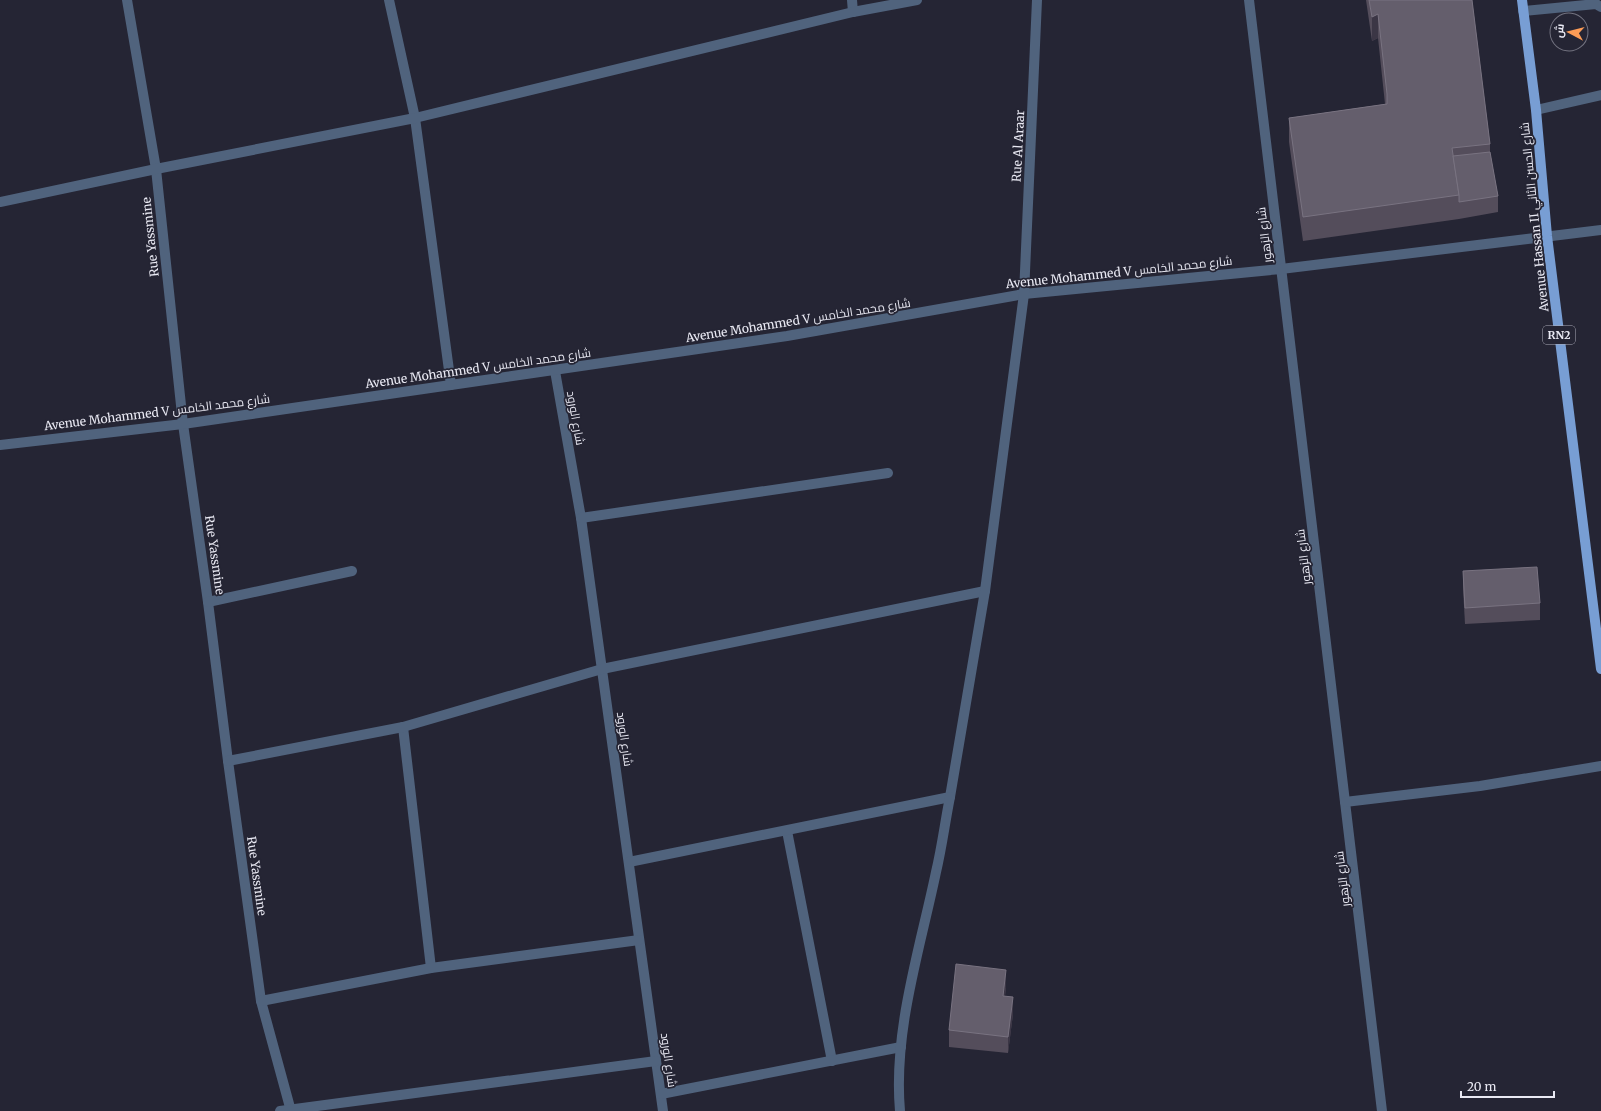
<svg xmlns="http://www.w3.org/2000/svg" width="1601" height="1111" viewBox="0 0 1601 1111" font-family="Merriweather,Cairo,serif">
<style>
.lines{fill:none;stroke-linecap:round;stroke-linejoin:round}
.minor{stroke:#50637d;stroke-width:10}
.major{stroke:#789ed4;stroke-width:10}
.wall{fill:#544d5b}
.shaded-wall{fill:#3b3645}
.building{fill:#645e6c;stroke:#797381}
.labels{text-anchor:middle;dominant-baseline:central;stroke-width:3.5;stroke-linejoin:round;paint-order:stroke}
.shield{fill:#252534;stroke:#aeaeba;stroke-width:1}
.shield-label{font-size:11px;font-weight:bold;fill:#e9e9f3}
.street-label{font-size:12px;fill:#e9e9f3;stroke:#252534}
</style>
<rect width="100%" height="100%" fill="#252534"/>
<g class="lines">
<g class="minor">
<path d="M127 0 156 169 183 424 208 602 228 761 261 1001 291 1111"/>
<path d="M389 0 415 118 451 385"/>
<path d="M852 0 853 12"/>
<path d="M1249 0 1382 1111"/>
<path d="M1523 11 1596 4 1601 7"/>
<path d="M1536 110 1601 95"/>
<path d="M0 202 156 169 415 118 853 12 917 0"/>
<path d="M555 371 581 518 663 1111"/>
<path d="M0 445 183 424 787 336 1024 294 1281 269 1601 230"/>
<path d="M581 518 888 473"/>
<path d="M208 602 352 571"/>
<path d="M403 727 431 968"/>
<path d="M228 761 403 727 602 669 985 591"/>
<path d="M1345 802 1480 786 1601 766"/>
<path d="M787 831 832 1061"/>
<path d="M629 862 950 797 985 591 1024 294 1037 0"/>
<path d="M261 1001 431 968 639 940"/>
<path d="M661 1094 901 1047"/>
<path d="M280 1111 656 1061"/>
<path d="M900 1111C893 1031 920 949 936 872 942 847 945 822 950 797"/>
</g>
<path class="major" d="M1522 0 1536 110 1547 236 1601 669"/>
</g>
<g class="wall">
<path d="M1366 0H1472L1490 144V152L1498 196V212L1459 219 1303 241 1289 142V118L1385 104 1378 38 1372 41Z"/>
<path d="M1463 571 1540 603V620L1465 624 1463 588Z"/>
<path d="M1006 987 1005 996 1013 1014 1008 1053 949 1047V1030Z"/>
</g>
<g class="shaded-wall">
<path d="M1378 14V38L1372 41V17Z"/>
<path d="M1006 970V987L1003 1012V996Z"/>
<path d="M1013 997V1014L1008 1053V1037Z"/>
</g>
<g class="building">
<path d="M1369 0H1472L1490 144 1452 148 1459 195 1303 217 1289 118 1387 104V94L1378 14 1372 17Z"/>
<path d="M1490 152 1498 196 1459 202V195L1453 156Z"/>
<path d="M1537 567 1540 603 1465 608 1463 571Z"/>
<path d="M956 964 1006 970 1003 996 1013 997 1008 1037 949 1030Z"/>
</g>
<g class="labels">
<rect class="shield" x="1543" y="326" width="32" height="18" rx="3"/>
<g class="shield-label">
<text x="1559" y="335">RN2</text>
</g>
<g class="street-label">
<text transform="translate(1018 146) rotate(-87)">Rue Al Araar</text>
<text transform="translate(1534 217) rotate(-96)">Avenue Hassan II شارع الحسن الثاني</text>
<text transform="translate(1264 235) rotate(-97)">شارع الزهور</text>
<text transform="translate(150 237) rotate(-96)">Rue Yassmine</text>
<text transform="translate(1119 272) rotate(-6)">Avenue Mohammed V شارع محمد الخامس</text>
<text transform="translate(798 320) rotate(-9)">Avenue Mohammed V شارع محمد الخامس</text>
<text transform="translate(478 368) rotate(-8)">Avenue Mohammed V شارع محمد الخامس</text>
<text transform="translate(157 412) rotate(-7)">Avenue Mohammed V شارع محمد الخامس</text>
<text transform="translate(576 418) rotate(80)">شارع الورود</text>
<text transform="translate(215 555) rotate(82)">Rue Yassmine</text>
<text transform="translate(1303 557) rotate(-97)">شارع الزهور</text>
<text transform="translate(625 739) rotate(82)">شارع الورود</text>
<text transform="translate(257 876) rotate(82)">Rue Yassmine</text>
<text transform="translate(1342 879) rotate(-97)">شارع الزهور</text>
<text transform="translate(669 1060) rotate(82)">شارع الورود</text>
</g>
</g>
<g transform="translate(1569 32) rotate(277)"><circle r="19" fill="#252534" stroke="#737380"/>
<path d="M0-3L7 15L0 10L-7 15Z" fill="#fd9c56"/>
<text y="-6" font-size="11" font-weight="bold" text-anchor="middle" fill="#e9e9f3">ش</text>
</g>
<path d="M1461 1091v6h93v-6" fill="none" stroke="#e9e9f3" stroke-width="2"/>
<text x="1467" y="1091" font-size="12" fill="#e9e9f3" stroke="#252534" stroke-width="3" paint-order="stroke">20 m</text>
</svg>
